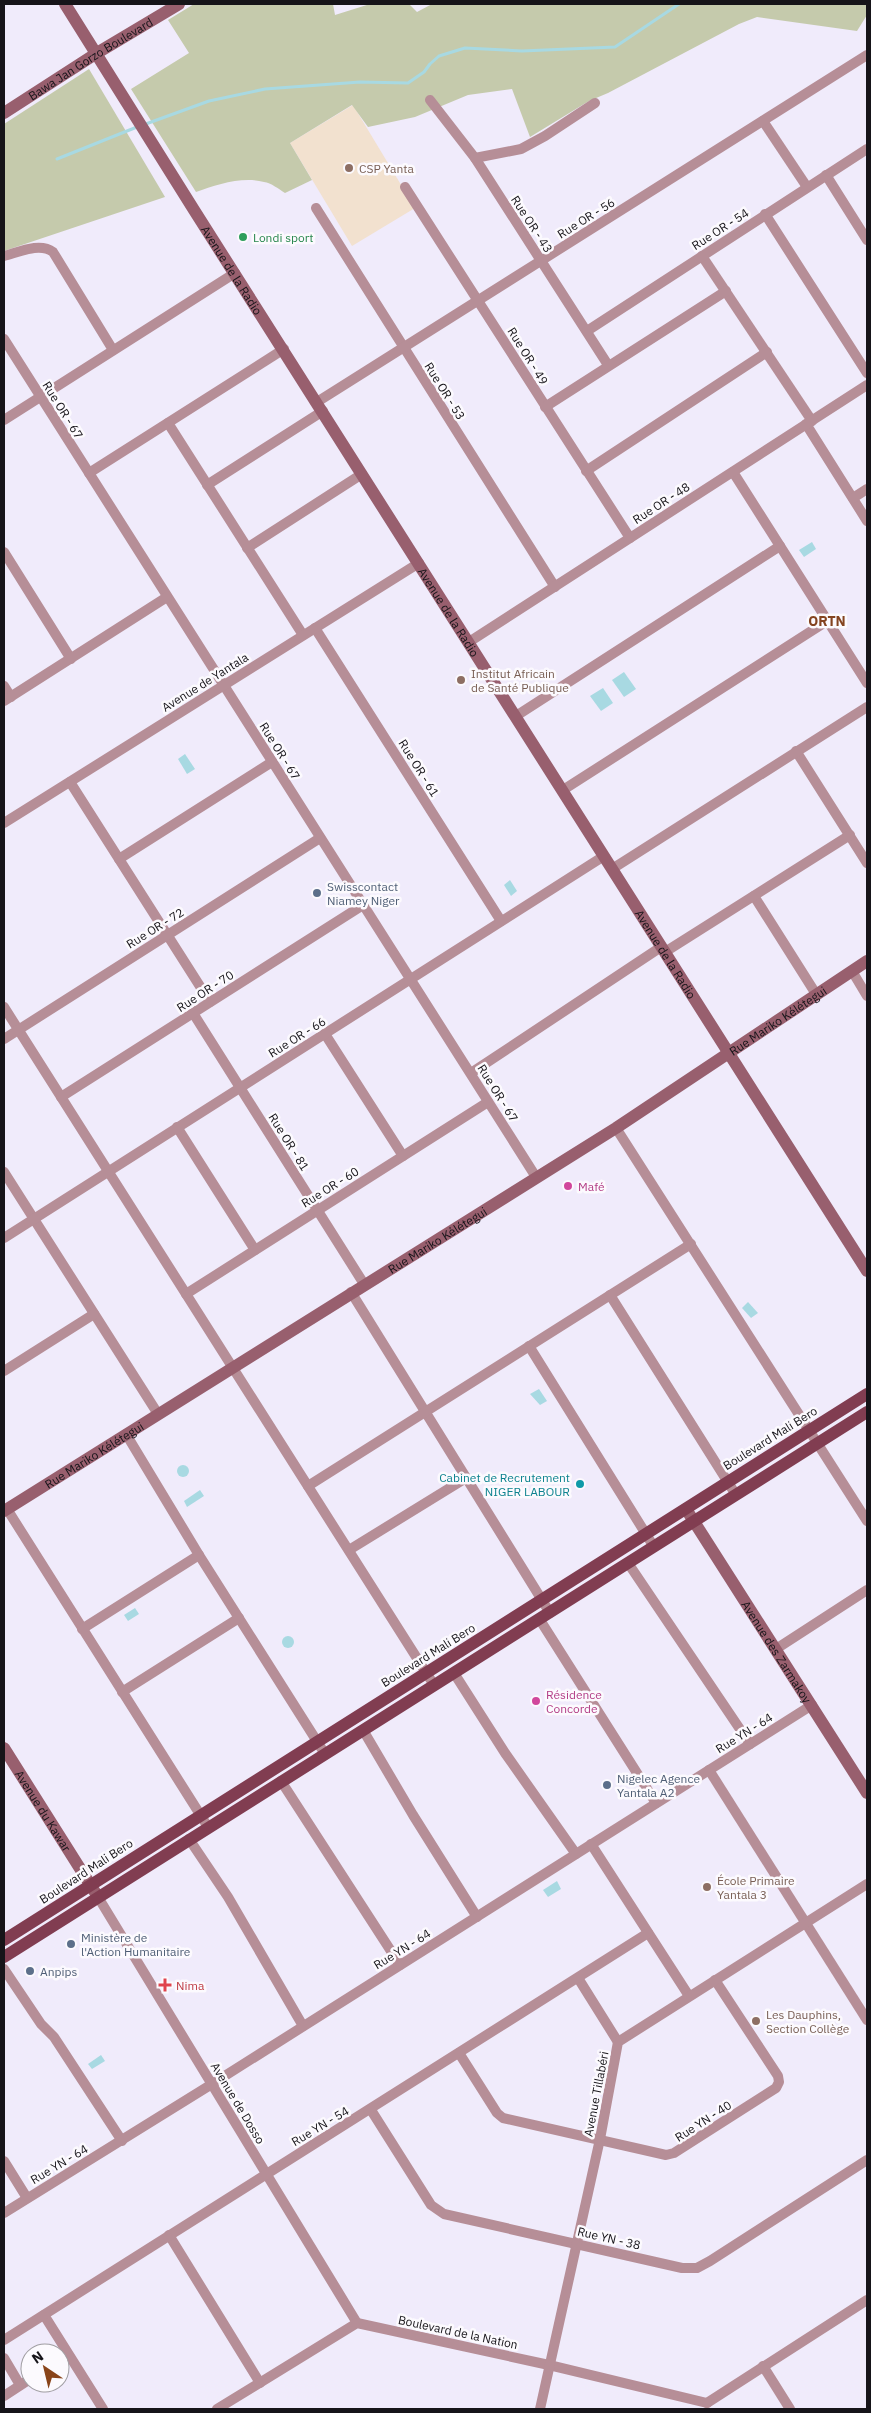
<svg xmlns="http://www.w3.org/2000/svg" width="871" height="2413" viewBox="0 0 871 2413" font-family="'IBM Plex Sans',sans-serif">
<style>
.education{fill:#f2e1cf}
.green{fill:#c5caac}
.water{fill:#a8d9e2}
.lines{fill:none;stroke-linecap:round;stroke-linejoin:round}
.stream{stroke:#a8d9e2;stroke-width:3}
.street{stroke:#b68e97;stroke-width:10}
.secondary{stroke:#985f6e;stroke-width:12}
.primary{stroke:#813d51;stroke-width:12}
.education-dot{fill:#8d6e63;stroke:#fcfafe;stroke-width:2}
.leisure-dot{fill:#2e9e5b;stroke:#fcfafe;stroke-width:2}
.service-dot{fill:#5c6f8a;stroke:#fcfafe;stroke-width:2}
.hotel-dot{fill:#d1479c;stroke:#fcfafe;stroke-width:2}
.culture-dot{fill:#0f9aa8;stroke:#fcfafe;stroke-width:2}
.health-dot{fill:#e0444e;stroke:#fcfafe;stroke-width:2}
.labels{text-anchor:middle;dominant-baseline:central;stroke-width:5;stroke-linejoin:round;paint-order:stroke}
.street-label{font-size:12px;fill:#161419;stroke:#fcfafe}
.education-label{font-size:12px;fill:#785e54;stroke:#fcfafe;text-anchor:start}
.leisure-label{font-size:12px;fill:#27864d;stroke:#fcfafe;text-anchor:start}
.service-label{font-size:12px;fill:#4e5e75;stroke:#fcfafe;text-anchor:start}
.hotel-label{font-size:12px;fill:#b23c85;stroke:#fcfafe;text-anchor:start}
.culture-label{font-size:12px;fill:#0d838f;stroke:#fcfafe;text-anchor:end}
.health-label{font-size:12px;fill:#be3a42;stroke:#fcfafe;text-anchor:start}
.neighbourhood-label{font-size:14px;font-weight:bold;fill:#844420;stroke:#fcfafe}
</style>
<rect width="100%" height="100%" fill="#f0ebfb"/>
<path class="education" d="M353 105 415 208 352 246 290 143Z"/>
<g class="green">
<path d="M194 4H333L335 15 370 4H409L417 12 432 4H867V15L857 31 757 17 739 24 608 93 589 101 530 137 512 89 468 95 415 117 368 127 352 105 290 143 312 180 285 193C279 189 271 183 264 182 242 176 216 185 196 192L131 89 189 53 168 20Z"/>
<path d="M89 69 165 197 4 251V124Z"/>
</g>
<g class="water">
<path d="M812 542 816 549 804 557 799 550Z"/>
<path d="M624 672 636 689 624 697 612 680Z"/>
<path d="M603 688 613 703 601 711 590 696Z"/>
<path d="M185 754 195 769 187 774 178 759Z"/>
<path d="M510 880 517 891 511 896 504 885Z"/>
<path d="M748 1302 758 1313 751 1318 742 1308Z"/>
<path d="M539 1389 547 1401 540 1405 530 1394Z"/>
<circle cx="183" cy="1471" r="6"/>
<path d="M200 1490 204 1496 187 1507 184 1501Z"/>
<path d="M135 1608 139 1614 128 1621 124 1615Z"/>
<circle cx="288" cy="1642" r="6"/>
<path d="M557 1881 561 1889 548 1897 543 1890Z"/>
<path d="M101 2055 105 2061 92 2069 88 2064Z"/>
</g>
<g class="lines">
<g class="stream">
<path d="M143 125 209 101 265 89 360 82 408 83 424 72 430 64 439 56 465 48 522 51 615 47 679 4"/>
<path d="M57 159 137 127"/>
</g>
<g class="street">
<path d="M430 100 475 158 608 365"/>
<path d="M763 121 807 187"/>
<path d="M475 158 521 149 545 136 595 103"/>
<path d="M826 175 867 240"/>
<path d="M405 187 630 538"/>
<path d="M316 208 555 587"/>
<path d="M765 214 867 373"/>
<path d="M4 256C19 252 40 242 53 252L113 350"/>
<path d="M702 256 812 421"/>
<path d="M587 331 867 149"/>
<path d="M4 339 536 1177"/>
<path d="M317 402 867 55"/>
<path d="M545 407 726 291"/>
<path d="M4 420 235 273"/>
<path d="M168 423 303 635"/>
<path d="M806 424 867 521"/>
<path d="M586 471 767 352"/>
<path d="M733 472 867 683"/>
<path d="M89 473 284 349"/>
<path d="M207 485 323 411"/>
<path d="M853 498 867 489"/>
<path d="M247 548 362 474"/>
<path d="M4 552 71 659"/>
<path d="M315 628 501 921"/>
<path d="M469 642 867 385"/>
<path d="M4 686 11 697"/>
<path d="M4 701 167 597"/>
<path d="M516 716 780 546"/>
<path d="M796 751 867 863"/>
<path d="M70 782 210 1002"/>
<path d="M563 790 827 621"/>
<path d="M4 823 419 563"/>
<path d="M119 859 272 762"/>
<path d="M612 869 867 707"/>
<path d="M754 896 816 994"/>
<path d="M665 952 850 835"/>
<path d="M852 971 867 996"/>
<path d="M4 1007 434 1685"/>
<path d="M193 1013 364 1284"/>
<path d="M325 1034 403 1156"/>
<path d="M4 1039 320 838"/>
<path d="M471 1073 661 947"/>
<path d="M61 1097 363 905"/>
<path d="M177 1127 255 1250"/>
<path d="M616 1128 867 1521"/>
<path d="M4 1172 158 1414"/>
<path d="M4 1238 604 856"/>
<path d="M351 1292 550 1613"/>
<path d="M186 1294 488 1102"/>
<path d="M610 1295 736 1495"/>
<path d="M529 1346 654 1547"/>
<path d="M4 1371 94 1314"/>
<path d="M126 1434 199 1555 325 1754"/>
<path d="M308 1486 691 1244"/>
<path d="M7 1509 208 1827"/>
<path d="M349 1550 466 1478"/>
<path d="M628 1563 750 1744"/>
<path d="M540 1620 656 1803"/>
<path d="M82 1629 199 1555"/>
<path d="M776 1649 867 1590"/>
<path d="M454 1673 505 1753 576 1854"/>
<path d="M122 1692 239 1618"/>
<path d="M363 1730 413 1815 477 1917"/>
<path d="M709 1770 867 2020"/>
<path d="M281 1781 400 1965"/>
<path d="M189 1839 228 1897 303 2026"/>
<path d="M591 1844 689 1996"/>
<path d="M98 1897 357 2323"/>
<path d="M4 1969 41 2024 54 2037 122 2141"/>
<path d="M578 1978 618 2042"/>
<path d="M459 2053 497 2113 503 2118 666 2155 674 2153 776 2088 779 2082 778 2076 715 1980"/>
<path d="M371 2110 431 2205 444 2214 682 2268H697L710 2261 867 2160"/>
<path d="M4 2161 27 2198"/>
<path d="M4 2213 212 2084 812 1705"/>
<path d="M169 2235 260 2383"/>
<path d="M44 2315 103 2409"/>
<path d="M4 2340 648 1933"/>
<path d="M4 2358 20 2385"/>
<path d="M763 2366 790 2409"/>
<path d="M4 2396 30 2379"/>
<path d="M707 2403 867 2300"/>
<path d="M217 2409 357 2323 549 2365 707 2403"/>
<path d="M540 2409 600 2139 618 2042 867 1884"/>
</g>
<g class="secondary">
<path id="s1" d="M65 4 194 210 867 1271"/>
<path id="s2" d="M4 113 97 53 179 4"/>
<path id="s3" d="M686 1509 867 1793"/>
<path id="s4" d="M4 1511 616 1128 867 961"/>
<path id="s5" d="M4 1748 98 1897"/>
</g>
<g class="primary">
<path d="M4 1940 867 1394"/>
<path d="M4 1957 867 1412"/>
</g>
</g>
<g class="education-dot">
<circle cx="349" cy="168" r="5"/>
<circle cx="461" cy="680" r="5"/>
<circle cx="707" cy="1887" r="5"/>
<circle cx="756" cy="2021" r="5"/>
</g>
<circle class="leisure-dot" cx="243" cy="237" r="5"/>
<g class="service-dot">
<circle cx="317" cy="893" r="5"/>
<circle cx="607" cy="1785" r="5"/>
<circle cx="71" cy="1944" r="5"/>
<circle cx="30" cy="1971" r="5"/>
</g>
<g class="hotel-dot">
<circle cx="568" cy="1186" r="5"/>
<circle cx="536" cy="1701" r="5"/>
</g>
<circle class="culture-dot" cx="580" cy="1484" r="5"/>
<path class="health-dot" d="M162.5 1977.5h5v5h5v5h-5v5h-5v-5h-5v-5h5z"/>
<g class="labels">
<g class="street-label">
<text stroke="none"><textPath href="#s2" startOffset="102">Bawa Jan Gorzo Boulevard</textPath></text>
<text transform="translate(586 218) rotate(-32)">Rue OR - 56</text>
<text transform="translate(532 224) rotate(57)">Rue OR - 43</text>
<text transform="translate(720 229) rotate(-33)">Rue OR - 54</text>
<text stroke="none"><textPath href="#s1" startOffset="314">Avenue de la Radio</textPath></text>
<text transform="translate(528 356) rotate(58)">Rue OR - 49</text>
<text transform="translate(445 391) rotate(58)">Rue OR - 53</text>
<text transform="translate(63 410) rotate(58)">Rue OR - 67</text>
<text transform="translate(661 503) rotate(-33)">Rue OR - 48</text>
<text stroke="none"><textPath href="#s1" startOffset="719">Avenue de la Radio</textPath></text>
<text transform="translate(205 682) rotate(-32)">Avenue de Yantala</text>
<text transform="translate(280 751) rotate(58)">Rue OR - 67</text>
<text transform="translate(419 768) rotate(58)">Rue OR - 61</text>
<text transform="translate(155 928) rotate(-32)">Rue OR - 72</text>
<text stroke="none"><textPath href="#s1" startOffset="1124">Avenue de la Radio</textPath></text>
<text transform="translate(205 991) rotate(-33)">Rue OR - 70</text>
<text stroke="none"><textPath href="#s4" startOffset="916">Rue Mariko Kélétegui</textPath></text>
<text transform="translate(297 1037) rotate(-32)">Rue OR - 66</text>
<text transform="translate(498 1093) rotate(58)">Rue OR - 67</text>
<text transform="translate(289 1142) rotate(58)">Rue OR - 81</text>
<text transform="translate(330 1187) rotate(-32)">Rue OR - 60</text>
<text stroke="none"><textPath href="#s4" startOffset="511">Rue Mariko Kélétegui</textPath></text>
<text transform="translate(770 1438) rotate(-32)">Boulevard Mali Bero</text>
<text stroke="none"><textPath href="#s4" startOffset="106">Rue Mariko Kélétegui</textPath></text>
<text stroke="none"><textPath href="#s3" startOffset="169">Avenue des Zarmakoy</textPath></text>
<text transform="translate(428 1655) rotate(-32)">Boulevard Mali Bero</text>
<text transform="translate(744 1733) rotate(-32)">Rue YN - 64</text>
<text stroke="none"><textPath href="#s5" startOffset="74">Avenue du Kawar</textPath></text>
<text transform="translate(86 1871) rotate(-33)">Boulevard Mali Bero</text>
<text transform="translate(402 1949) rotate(-32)">Rue YN - 64</text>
<text transform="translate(596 2094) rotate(-79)">Avenue Tillabéri</text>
<text transform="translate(238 2103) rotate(59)">Avenue de Dosso</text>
<text transform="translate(703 2121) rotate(-33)">Rue YN - 40</text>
<text transform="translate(320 2126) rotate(-31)">Rue YN - 54</text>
<text transform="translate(59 2164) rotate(-31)">Rue YN - 64</text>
<text transform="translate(609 2238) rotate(13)">Rue YN - 38</text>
<text transform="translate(458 2332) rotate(12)">Boulevard de la Nation</text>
</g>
<g class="education-label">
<text x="359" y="168">CSP Yanta</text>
<text x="471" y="673">Institut Africain<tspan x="471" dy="14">de Santé Publique</tspan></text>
<text x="717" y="1880">École Primaire<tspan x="717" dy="14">Yantala 3</tspan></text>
<text x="766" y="2014">Les Dauphins,<tspan x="766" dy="14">Section Collège</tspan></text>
</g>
<g class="leisure-label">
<text x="253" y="237">Londi sport</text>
</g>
<g class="service-label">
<text x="327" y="886">Swisscontact<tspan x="327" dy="14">Niamey Niger</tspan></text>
<text x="617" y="1778">Nigelec Agence<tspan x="617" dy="14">Yantala A2</tspan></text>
<text x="81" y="1937">Ministère de<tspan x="81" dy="14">l'Action Humanitaire</tspan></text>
<text x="40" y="1971">Anpips</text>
</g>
<g class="hotel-label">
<text x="578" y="1186">Mafé</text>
<text x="546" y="1694">Résidence<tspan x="546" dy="14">Concorde</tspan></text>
</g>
<g class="culture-label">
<text x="570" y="1477">Cabinet de Recrutement<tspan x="570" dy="14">NIGER LABOUR</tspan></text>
</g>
<g class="health-label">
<text x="176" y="1985">Nima</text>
</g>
<g class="neighbourhood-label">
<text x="827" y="621">ORTN</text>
</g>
</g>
<rect width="871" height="2413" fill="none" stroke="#161419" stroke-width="10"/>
<g transform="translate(45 2368) rotate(325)"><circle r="24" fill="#fcfafe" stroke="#a09ea2"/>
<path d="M0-4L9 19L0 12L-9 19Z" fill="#89441a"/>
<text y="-8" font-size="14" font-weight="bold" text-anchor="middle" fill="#161419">N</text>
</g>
</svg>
